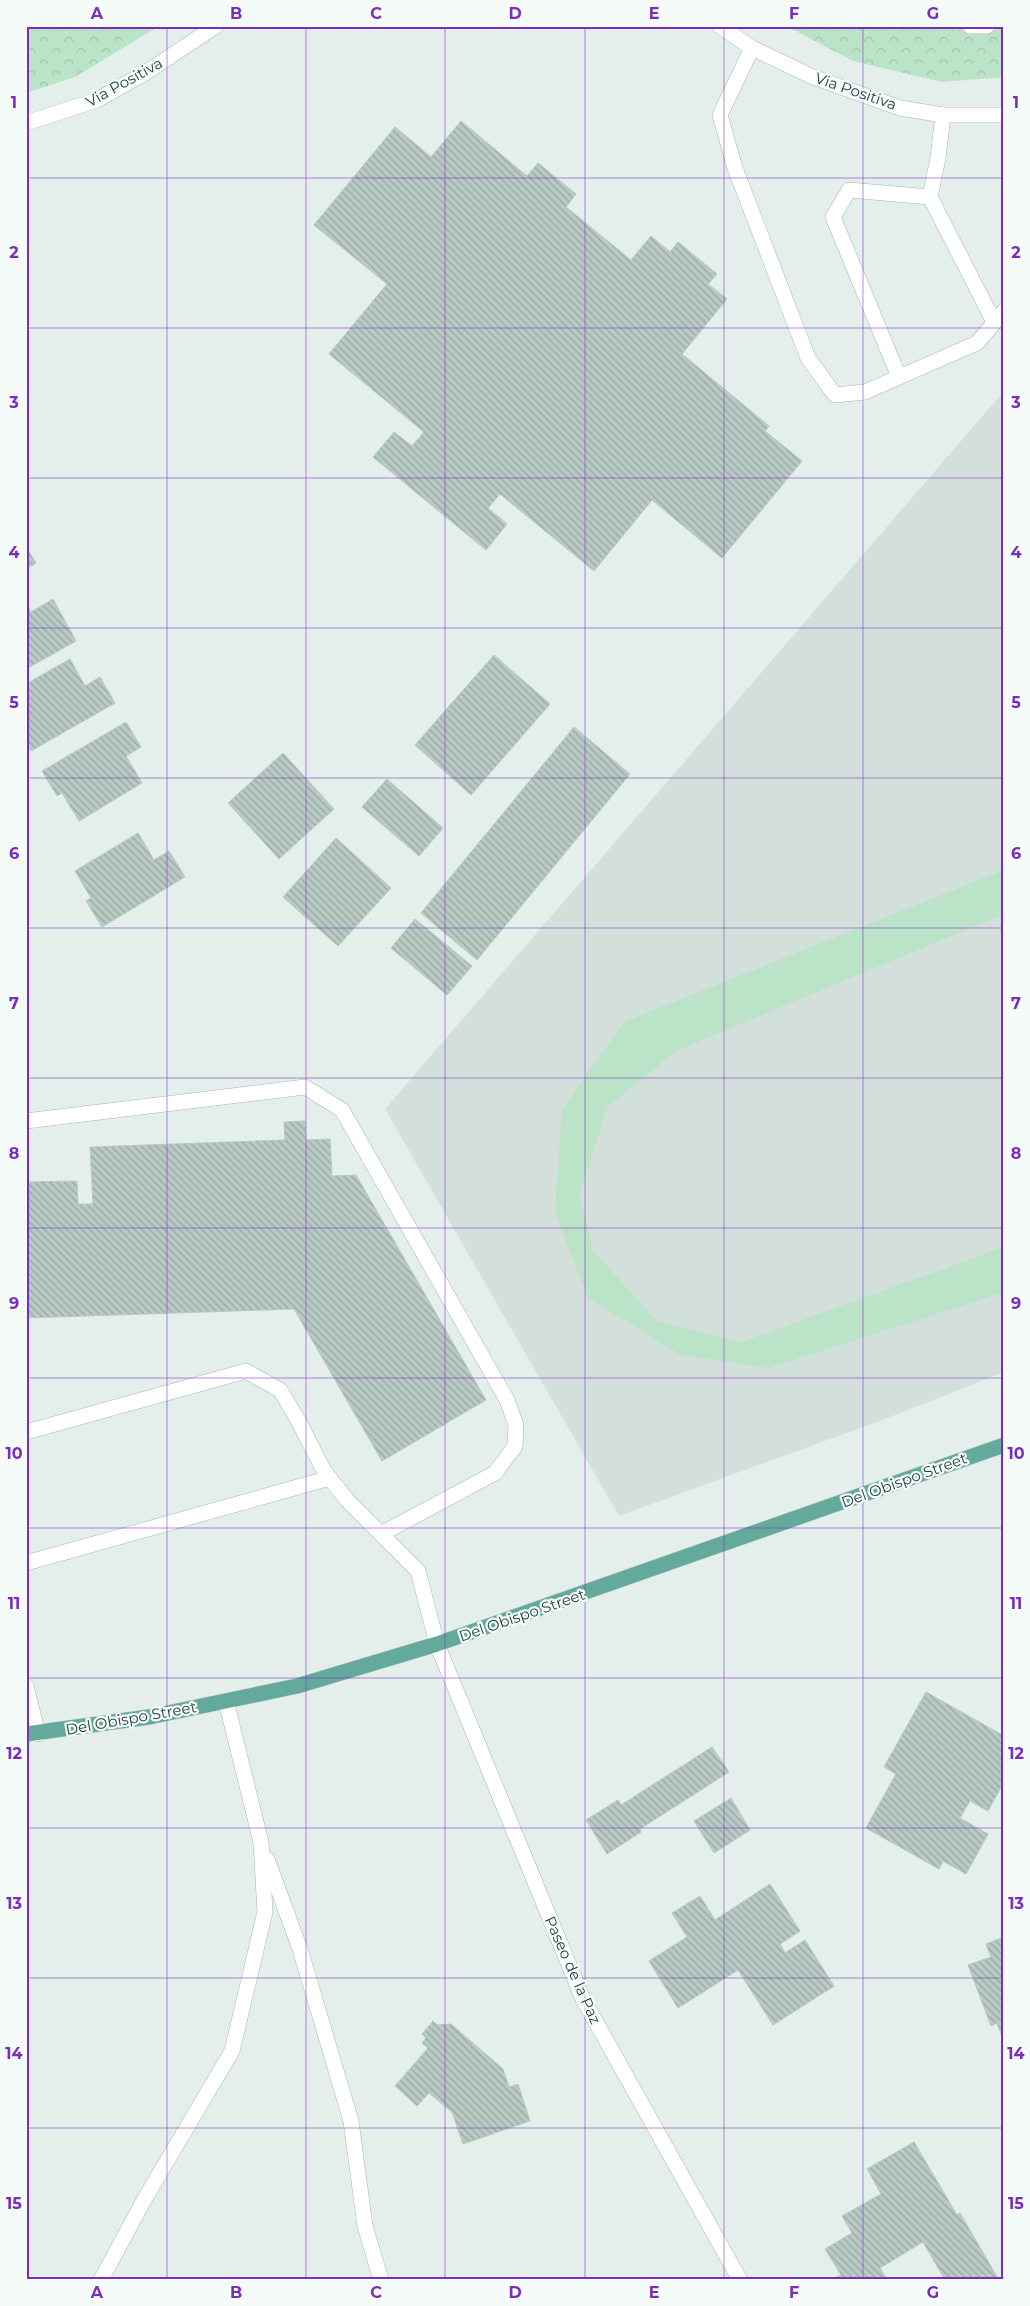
<svg xmlns="http://www.w3.org/2000/svg" width="1030" height="2306" viewBox="0 0 1030 2306" font-family="Montserrat,sans-serif">
<style>
.built{fill:#d2dfda}
.forest{fill:url(#forest-crowns)}
.garden{fill:#bae3c8}
.building{fill:url(#building-back-hatch);stroke:#b5cac3}
.lines{fill:none;stroke-linecap:round;stroke-linejoin:round}
.service-casing{stroke:#a6b8b3;stroke-width:16}
.minor-casing{stroke:#a6b8b3;stroke-width:16}
.tertiary-casing{stroke:#a6b8b3;stroke-width:16}
.primary-casing{stroke:#c1cac9;stroke-width:16}
.service{stroke:#fff;stroke-width:15}
.minor{stroke:#fff;stroke-width:15}
.tertiary{stroke:#fff;stroke-width:15}
.primary{stroke:#63aa9d;stroke-width:15}
.grid{fill:none;stroke:#7b2cbf;stroke-width:1;stroke-opacity:0.55}
.labels{text-anchor:middle;dominant-baseline:central;stroke-width:4.5;stroke-linejoin:round;paint-order:stroke}
.street-label{font-size:15px;fill:#21433d;stroke:#f5fbf8}
.neatline{fill:none;stroke:#7b2cbf;stroke-width:2}
.grid-label{font-size:16px;text-anchor:middle;font-weight:bold;fill:#7b2cbf}
</style>
<defs>
<pattern id="forest-crowns" width="20" height="18" patternUnits="userSpaceOnUse" patternTransform="scale(1.25)"><rect width="20" height="18" fill="#bae3c8"/><path d="M2 6a3 3 0 1 1 6 0M12 15a3 3 0 1 1 6 0" fill="none" stroke="#a0c4ad"/></pattern>
<pattern id="building-back-hatch" width="6" height="6" patternUnits="userSpaceOnUse" patternTransform="scale(1.25)"><rect width="6" height="6" fill="#b9cac4"/><path d="M-1 5l2 2M0 0l6 6M5-1l2 2" fill="none" stroke="#96a6a0"/></pattern>
</defs>
<rect width="100%" height="100%" fill="#e4efeb"/>
<path class="built" d="M1004 391V1372L885 1419 619 1516 385 1109Z"/>
<g class="forest">
<path d="M26 26H159L75 77 26 93Z"/>
<path d="M786 26H1004V77L942 82 853 61Z"/>
</g>
<path class="garden" d="M1004 870V914L676 1051 608 1106 579 1194 593 1251 658 1322 742 1342 1004 1247V1292L769 1368 681 1355 588 1298 555 1213 562 1110 624 1022Z"/>
<g class="building">
<path d="M461 121 527 176 538 163 576 194 566 207 631 260 651 236 670 252 678 242 717 274 708 284 727 299 682 354 769 426 765 431 802 461 722 558 652 500 594 571 500 494 488 508 507 524 486 550 373 457 394 432 412 446 424 432 329 354 387 284 314 225 395 127 431 157Z"/>
<path d="M26 547 36 563 26 569Z"/>
<path d="M53 599 76 641 26 669V603L31 612Z"/>
<path d="M494 655 550 704 471 795 415 745Z"/>
<path d="M70 659 85 686 100 677 115 703 31 751 26 742V684Z"/>
<path d="M126 722 141 747 126 756 142 783 79 821 62 793 57 796 42 771Z"/>
<path d="M574 727 630 774 477 960 421 913Z"/>
<path d="M283 753 334 809 279 859 228 803Z"/>
<path d="M387 779 443 828 419 856 362 807Z"/>
<path d="M138 833 154 860 169 851 185 877 102 927 86 901 91 898 75 871Z"/>
<path d="M336 838 391 888 338 946 283 897Z"/>
<path d="M415 919 472 966 447 995 391 948Z"/>
<path d="M305 1121 306 1140 330 1139 332 1176 356 1175 486 1400 382 1461 294 1309 26 1318V1182L77 1181 78 1204H93L90 1147 285 1140 284 1122Z"/>
<path d="M926 1692 1004 1736V1782L988 1811 970 1801 960 1818 988 1834 966 1874 943 1861 939 1869 866 1828 896 1774 884 1767Z"/>
<path d="M712 1747 729 1772 640 1829 641 1832 607 1854 586 1820 618 1800 621 1805Z"/>
<path d="M731 1798 750 1830 714 1853 694 1821Z"/>
<path d="M770 1884 800 1931 780 1944 785 1953 805 1940 834 1986 773 2025 738 1970 678 2008 649 1961 687 1937 672 1913 700 1896 715 1920Z"/>
<path d="M1004 1937V2041L997 2023 991 2026 968 1965 991 1957 986 1944Z"/>
<path d="M433 2021 437 2025 451 2024 503 2069 509 2087 518 2084 530 2121 463 2144 452 2112 429 2093 417 2106 395 2086 428 2048 422 2043 426 2038 422 2034Z"/>
<path d="M914 2142 957 2215 960 2213 999 2280H945L923 2242 880 2268 887 2280H838L836 2277 841 2275 825 2249 852 2233 842 2216 881 2194 867 2169Z"/>
</g>
<g class="lines">
<g class="service-casing">
<g id="service">
<path d="M970 26H987"/>
<path d="M752 48 720 115 735 168 808 358 835 395 865 392 977 343 1004 311"/>
<path d="M930 197 994 322"/>
<path d="M899 377 833 217 849 190 930 197 938 158 943 115"/>
<path d="M26 1121 305 1087 342 1110 507 1400 516 1425 515 1446 495 1473 381 1534"/>
<path d="M26 1432 246 1371 280 1390 298 1420 324 1471 347 1500 418 1571 437 1644"/>
<path d="M26 1563 330 1478"/>
<path d="M267 1859 300 1949 351 2121 365 2226 381 2280"/>
<path d="M101 2280 144 2200 232 2051 265 1912 261 1842 226 1701"/>
</g>
</g>
<g class="minor-casing">
<g id="minor">
<path d="M437 1644 583 1999 740 2280"/>
<path d="M26 1686 38 1734"/>
</g>
</g>
<g class="tertiary-casing">
<g id="tertiary">
<path d="M720 26 752 48 813 77 900 108 943 115H1004"/>
<path d="M26 123 97 100 145 73 216 26"/>
</g>
</g>
<g class="primary-casing">
<path id="primary" d="M26 1734 149 1717 297 1686 437 1644 1004 1445"/>
</g>
<use href="#service" class="service"/>
<use href="#minor" class="minor"/>
<use href="#tertiary" class="tertiary"/>
<use href="#primary" class="primary"/>
</g>
<path class="grid" d="M167 26V2280M306 26V2280M445 26V2280M585 26V2280M724 26V2280M863 26V2280M26 178H1004M26 328H1004M26 478H1004M26 628H1004M26 778H1004M26 928H1004M26 1078H1004M26 1228H1004M26 1378H1004M26 1528H1004M26 1678H1004M26 1828H1004M26 1978H1004M26 2128H1004"/>
<g class="labels">
<g class="street-label">
<text transform="translate(124 82) rotate(-29)">Via Positiva</text>
<text transform="translate(856 91) rotate(19)">Via Positiva</text>
<text transform="translate(904 1480) rotate(-20)">Del Obispo Street</text>
<text transform="translate(522 1615) rotate(-19)">Del Obispo Street</text>
<text transform="translate(131 1718) rotate(-10)">Del Obispo Street</text>
<text transform="translate(573 1970) rotate(66)">Paseo de la Paz</text>
</g>
</g>
<rect width="1030" height="2306" fill="none" stroke="#f5fbf8" stroke-width="55"/>
<rect x="28" y="28" width="974" height="2250" class="neatline"/>
<g class="grid-label">
<text x="97" y="19">A</text>
<text x="236" y="19">B</text>
<text x="376" y="19">C</text>
<text x="515" y="19">D</text>
<text x="654" y="19">E</text>
<text x="794" y="19">F</text>
<text x="933" y="19">G</text>
<text x="14" y="108">1</text>
<text x="1016" y="108">1</text>
<text x="14" y="258">2</text>
<text x="1016" y="258">2</text>
<text x="14" y="408">3</text>
<text x="1016" y="408">3</text>
<text x="14" y="558">4</text>
<text x="1016" y="558">4</text>
<text x="14" y="708">5</text>
<text x="1016" y="708">5</text>
<text x="14" y="859">6</text>
<text x="1016" y="859">6</text>
<text x="14" y="1009">7</text>
<text x="1016" y="1009">7</text>
<text x="14" y="1159">8</text>
<text x="1016" y="1159">8</text>
<text x="14" y="1309">9</text>
<text x="1016" y="1309">9</text>
<text x="14" y="1459">10</text>
<text x="1016" y="1459">10</text>
<text x="14" y="1609">11</text>
<text x="1016" y="1609">11</text>
<text x="14" y="1759">12</text>
<text x="1016" y="1759">12</text>
<text x="14" y="1909">13</text>
<text x="1016" y="1909">13</text>
<text x="14" y="2059">14</text>
<text x="1016" y="2059">14</text>
<text x="14" y="2209">15</text>
<text x="1016" y="2209">15</text>
<text x="97" y="2298">A</text>
<text x="236" y="2298">B</text>
<text x="376" y="2298">C</text>
<text x="515" y="2298">D</text>
<text x="654" y="2298">E</text>
<text x="794" y="2298">F</text>
<text x="933" y="2298">G</text>
</g>
</svg>
